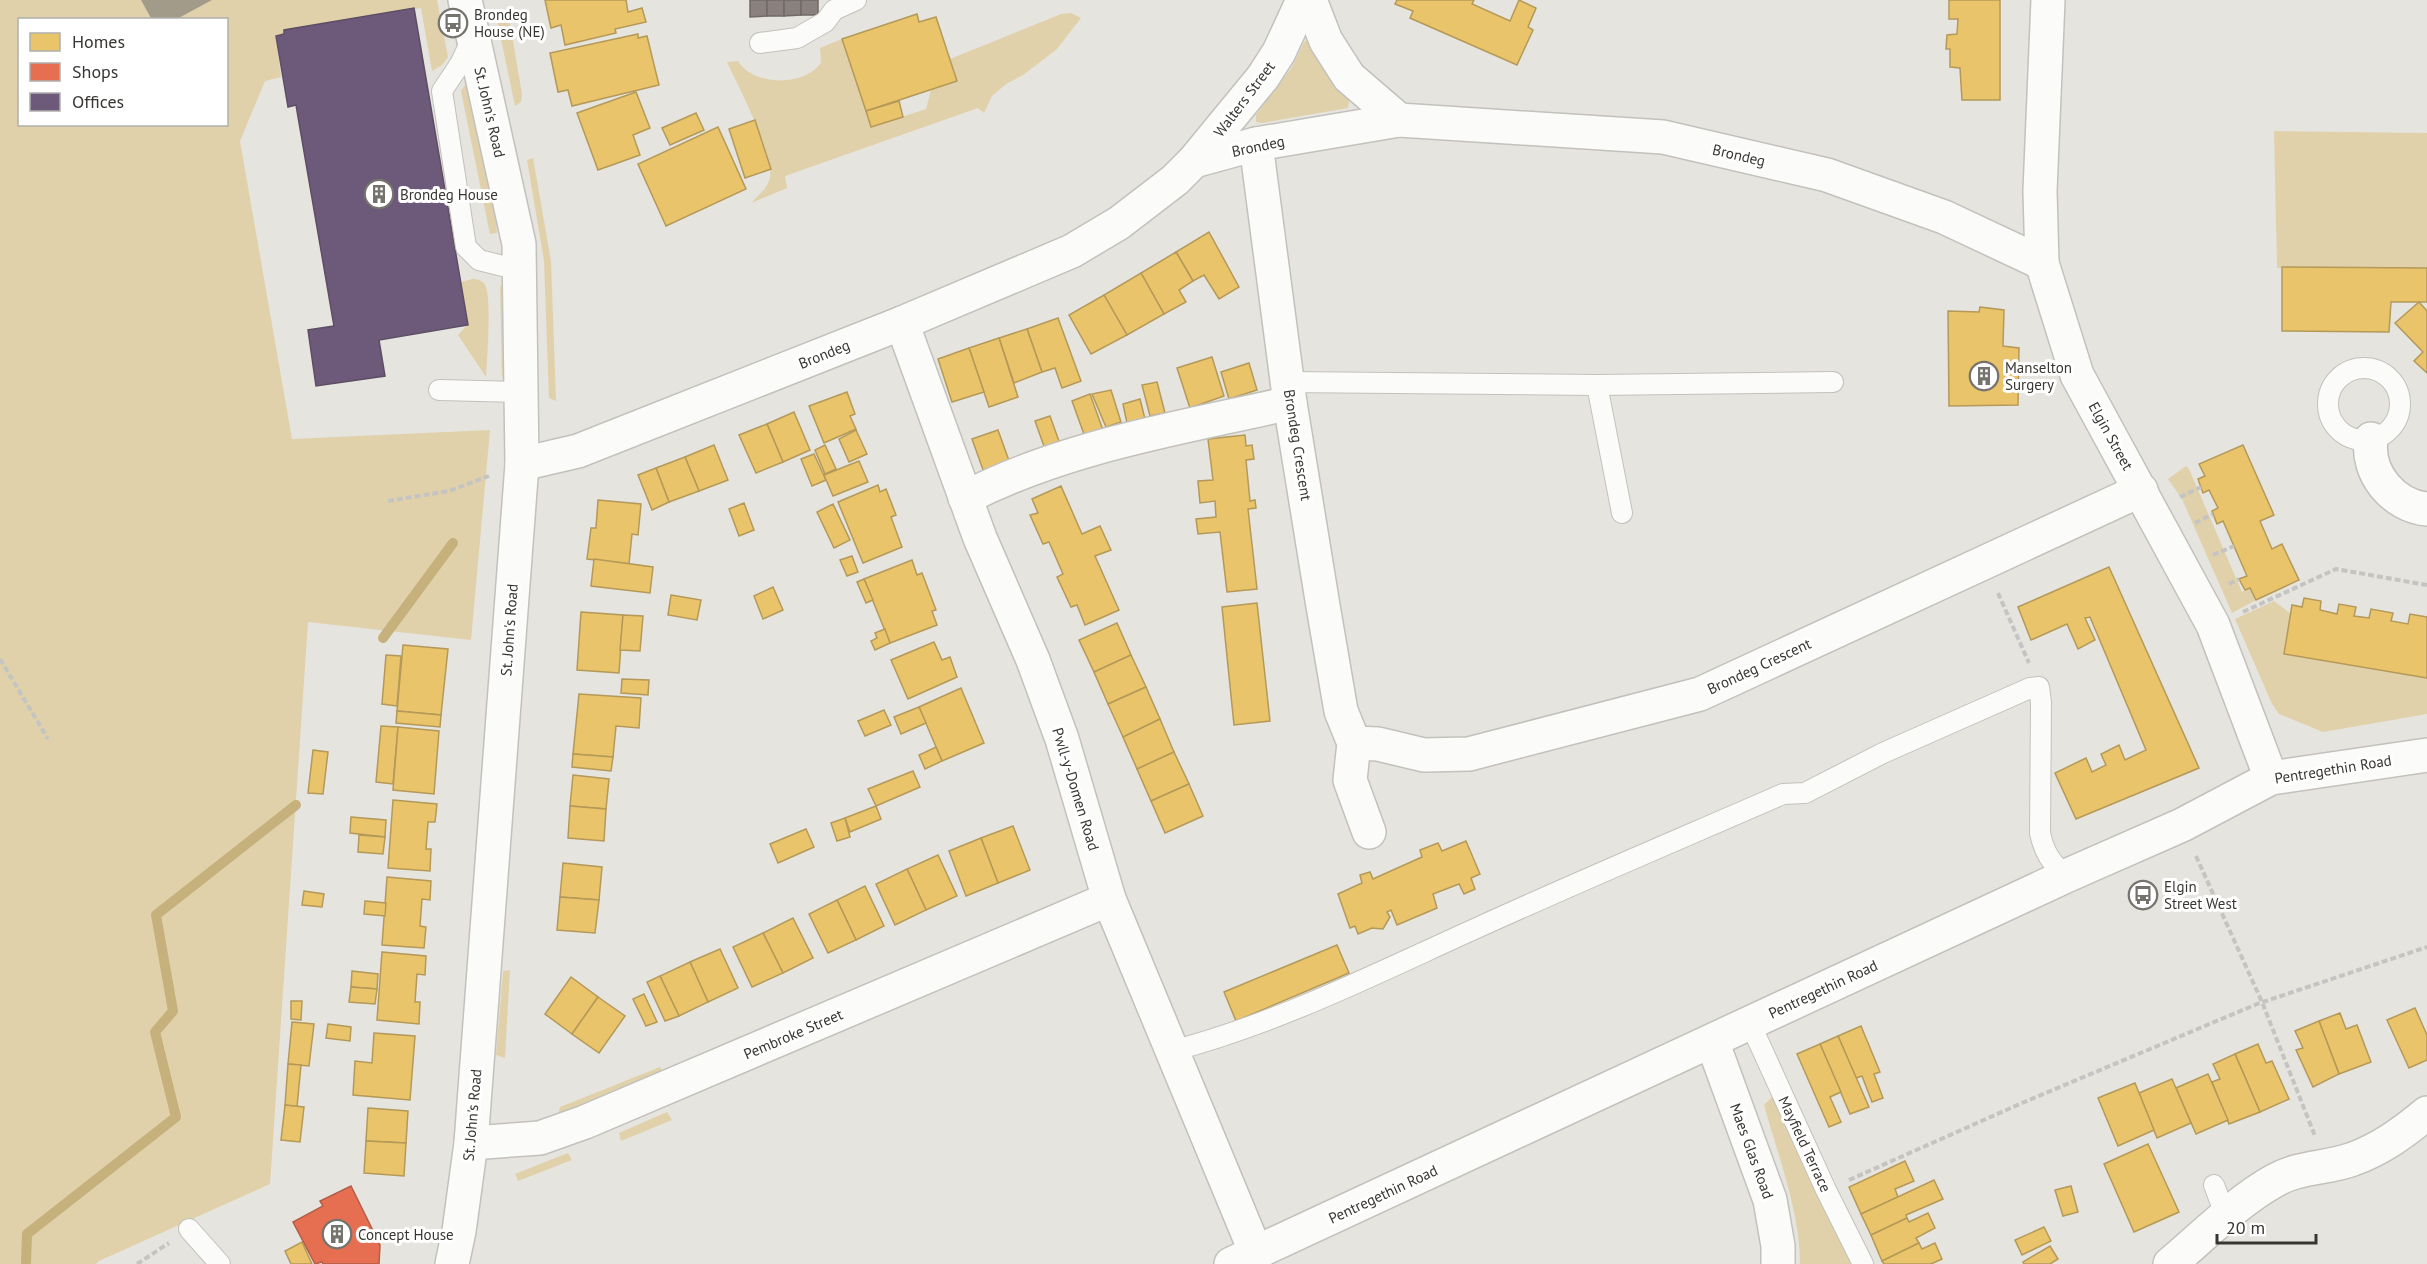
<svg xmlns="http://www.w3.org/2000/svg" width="2427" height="1264" viewBox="0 0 2427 1264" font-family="'PT Sans',sans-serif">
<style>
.grass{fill:#e0d1ab;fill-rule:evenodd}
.homes{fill:#e9c46a;stroke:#b49959;stroke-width:1.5}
.shops{fill:#e76f51;stroke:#b25e48;stroke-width:1.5}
.offices{fill:#6d597a;stroke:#5d4e64;stroke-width:1.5}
.industry{fill:#8a817c;stroke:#716a66;stroke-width:1.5}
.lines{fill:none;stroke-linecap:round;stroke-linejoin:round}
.stream{stroke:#c6b07c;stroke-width:10}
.building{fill:#a29b8a}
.lane-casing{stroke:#c3c1bc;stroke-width:22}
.street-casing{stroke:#c3c1bc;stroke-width:36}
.secondary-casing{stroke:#c3c1bc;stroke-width:36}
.path{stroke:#c4c4c2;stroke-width:4;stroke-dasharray:6 3;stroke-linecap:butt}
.lane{stroke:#fbfbfa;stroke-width:20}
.street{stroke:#fbfbfa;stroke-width:33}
.secondary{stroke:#fbfbfa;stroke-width:33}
.labels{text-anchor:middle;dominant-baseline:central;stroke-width:6;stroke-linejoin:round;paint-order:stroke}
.poi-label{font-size:15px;fill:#383632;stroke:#fff;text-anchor:start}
.street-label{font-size:15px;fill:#383632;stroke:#fff}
</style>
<rect width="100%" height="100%" fill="#e6e4de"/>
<g class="grass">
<path d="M0 0H437L448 57 442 65 432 71 421 8 284 30V34L276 36 281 77 265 81 240 141 292 439 490 430 471 640 308 622 270 1184 99 1261 96 1264H0ZM20 20H226V124H20Z"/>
<path d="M508 12 522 94 521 102 515 106 496 15Z"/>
<path d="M1071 13 1081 18 1057 49 1023 75 1006 84 992 96 984 113 978 108 785 176 787 188 751 203C757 197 766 189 769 181 778 161 737 84 727 62L738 61C753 86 804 87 821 63L820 48 842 39 871 127 926 109 931 90 956 81 950 59 1061 14Z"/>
<path d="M1308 40 1349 101 1348 108 1262 123 1256 122V115L1292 67 1304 42Z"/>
<path d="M466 84 471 88 494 203 497 233 490 234 461 91Z"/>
<path d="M2274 131 2427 133V268H2277Z"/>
<path d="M533 158 551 261 556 401 549 398 544 261 527 160Z"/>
<path d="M472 279C477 279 482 280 485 285 492 297 487 361 486 377L458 335 468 324 461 282Z"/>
<path d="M500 285 504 289 508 366 502 377Z"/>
<path d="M2186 466 2189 469 2242 592 2250 588 2256 600 2232 613 2182 499 2168 479Z"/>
<path d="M2274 601 2291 614 2284 654 2427 678V714L2323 732 2279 714 2272 704 2235 619Z"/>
<path d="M510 970 505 1058 496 1055 503 971Z"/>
<path d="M660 1067 664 1074 558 1116 560 1107Z"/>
<path d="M1773 1096 1855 1264H1800C1800 1211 1778 1156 1764 1105Z"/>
<path d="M667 1112 672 1120 621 1141 619 1133Z"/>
<path d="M568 1153 572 1160 518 1181 515 1174Z"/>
</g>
<g class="homes">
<path d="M545 0H626L628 12 642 8 646 22 615 29 616 33 565 45 561 25 551 28Z"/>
<path d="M1397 0H1474L1472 4 1510 21 1519 0 1536 8 1528 27 1533 30 1517 65 1410 18 1413 11 1395 4Z"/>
<path d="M1949 0H2000V100H1962L1960 68 1950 67V49H1946L1947 35 1957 34 1958 19H1949Z"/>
<path d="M917 14 919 22 936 17 957 81 866 111 842 39Z"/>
<path d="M638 34V38L647 36 659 85 572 106 568 90 558 92 550 53Z"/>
<path d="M636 92 650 128 633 135 640 155 598 170 577 113Z"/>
<path d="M899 101 903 117 871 127 866 111Z"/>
<path d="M696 113 704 130 670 145 662 128Z"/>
<path d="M755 120 771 169 745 178 729 129Z"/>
<path d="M718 127 746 189 666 226 638 164Z"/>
<path d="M1209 232 1239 287 1219 299 1204 275 1193 281 1176 252Z"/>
<path d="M1176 252 1193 281 1179 290 1186 302 1164 314 1141 273Z"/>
<path d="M2282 267 2427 268V302H2391L2389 332 2282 331Z"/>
<path d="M1141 273 1164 314 1127 335 1104 295Z"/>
<path d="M1104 295 1127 335 1091 354 1069 315Z"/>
<path d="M2419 302 2427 311V373L2414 361 2423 352 2395 323Z"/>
<path d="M1980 307 2004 310 2003 346 2019 348 2018 405 1949 406 1948 311 1979 312Z"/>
<path d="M1058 318 1081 381 1062 388 1055 368 1042 372 1027 329Z"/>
<path d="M1027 329 1042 372 1014 383 999 338Z"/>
<path d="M999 338 1018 397 989 407 969 348Z"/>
<path d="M969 348 984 392 952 402 938 359Z"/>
<path d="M1212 357 1224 396 1190 408 1177 368Z"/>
<path d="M1249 363 1257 390 1229 399 1221 372Z"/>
<path d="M1157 382 1165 413 1150 416 1142 385Z"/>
<path d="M1111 390 1121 422 1106 427 1092 394Z"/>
<path d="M847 392 855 414 850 416 856 429 824 443 809 406Z"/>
<path d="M1090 394 1103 430 1085 437 1072 401Z"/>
<path d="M1140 399 1145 419 1127 423 1123 404Z"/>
<path d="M794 412 810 450 783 462 767 424Z"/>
<path d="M1050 416 1060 444 1045 449 1035 421Z"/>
<path d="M767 424 783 462 756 473 739 435Z"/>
<path d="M856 430 867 454 849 462 839 439Z"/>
<path d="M998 430 1012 469 986 478 972 439Z"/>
<path d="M1245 435 1246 446 1252 445 1254 459 1246 460 1250 501 1255 500 1256 508 1248 509 1257 589 1227 592 1220 532 1198 534 1196 519 1216 517 1215 501 1200 503 1198 481 1213 480 1208 439Z"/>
<path d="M714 445 728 480 699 491 685 457Z"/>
<path d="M825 445 836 469 825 474 815 450Z"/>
<path d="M2243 445 2274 515 2260 521 2272 549 2282 544 2299 580 2256 600 2250 588 2245 590 2239 579 2247 576 2223 521 2217 524 2212 511 2218 508 2209 490 2203 493 2198 479 2205 476 2199 464Z"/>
<path d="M814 454 826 480 812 486 801 459Z"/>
<path d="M685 457 699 491 669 502 656 468Z"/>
<path d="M859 461 868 482 833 496 824 475Z"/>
<path d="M656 468 669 502 652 510 638 475Z"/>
<path d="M878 485 880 492 886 489 896 515 891 517 902 547 863 563 838 502Z"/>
<path d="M1061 486 1082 534 1100 526 1111 550 1095 556 1119 610 1085 625 1077 605 1071 607 1057 577 1063 574 1049 542 1043 544 1030 515 1038 513 1032 499Z"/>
<path d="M598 500 641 504 638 535 632 534 629 564 587 559 591 528H596Z"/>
<path d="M744 503 754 530 739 536 729 509Z"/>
<path d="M833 504 850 540 834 548 817 512Z"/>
<path d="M852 556 858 572 847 576 840 560Z"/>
<path d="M594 559 653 567 650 593 591 586Z"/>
<path d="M912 560 917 575 922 573 936 610 932 611 937 625 890 643 864 579Z"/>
<path d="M2109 567 2199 768 2076 819 2055 773 2086 758 2092 772 2106 765 2101 754 2119 745 2125 760 2146 750 2090 617 2085 618 2095 640 2078 649 2067 624 2031 640 2018 607Z"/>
<path d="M864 579 873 600 866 603 857 582Z"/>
<path d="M773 587 783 610 763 619 754 596Z"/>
<path d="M671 595 701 600 697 620 668 615Z"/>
<path d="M2304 598 2321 601 2320 610 2337 614 2339 604 2356 607 2354 616 2369 618 2371 609 2393 613 2391 621 2408 624 2410 614 2427 617V678L2284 654 2292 605 2302 607Z"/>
<path d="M1257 603 1270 721 1234 725 1222 607Z"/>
<path d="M581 612 623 615 619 673 577 670Z"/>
<path d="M623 615 643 616 640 651 620 650Z"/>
<path d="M1117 623 1131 655 1094 672 1079 640Z"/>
<path d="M885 629 890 643 875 650 871 641 877 638 875 633Z"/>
<path d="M934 642 942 660 950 657 957 677 908 699 891 660Z"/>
<path d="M403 645 448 649 441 715 397 711Z"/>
<path d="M386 655 401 656 397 706 382 704Z"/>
<path d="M1131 655 1146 687 1108 704 1094 672Z"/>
<path d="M622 679 649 680 648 695 621 693Z"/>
<path d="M1146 687 1160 719 1123 737 1108 704Z"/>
<path d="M961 688 984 743 942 761 919 707Z"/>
<path d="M579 694 641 698 639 728 616 726 613 757 573 754Z"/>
<path d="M919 707 926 723 901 734 894 717Z"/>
<path d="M884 710 891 725 865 736 858 721Z"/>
<path d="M397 711 441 715 440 727 396 723Z"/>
<path d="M1160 719 1174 752 1137 769 1123 737Z"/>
<path d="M381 726 398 727 393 784 376 782Z"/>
<path d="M398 727 439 731 434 794 393 790Z"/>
<path d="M936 747 942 761 925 769 919 755Z"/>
<path d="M313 750 328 752 323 794 308 793Z"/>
<path d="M1174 752 1189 784 1151 801 1137 769Z"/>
<path d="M573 754 613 757 611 771 572 767Z"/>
<path d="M913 771 920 787 876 806 868 789Z"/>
<path d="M573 775 609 779 606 809 570 806Z"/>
<path d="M1189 784 1203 816 1165 833 1151 801Z"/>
<path d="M393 800 437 804 435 822H428L426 849H431L430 871 388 868Z"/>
<path d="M570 806 606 809 604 841 568 838Z"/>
<path d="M876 806 881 819 850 832 845 818Z"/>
<path d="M351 817 386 820 385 837 350 833Z"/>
<path d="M845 818 850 837 837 841 831 823Z"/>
<path d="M1013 826 1030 870 998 883 981 838Z"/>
<path d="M806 829 814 847 778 863 770 844Z"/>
<path d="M359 835 385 837 383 854 358 852Z"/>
<path d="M981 838 998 883 966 896 949 851Z"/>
<path d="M1466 841 1480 874 1471 878 1475 889 1464 894 1459 884 1433 894 1437 908 1397 925 1391 910 1387 912 1390 917 1383 929 1372 928 1358 934 1355 926 1350 928 1338 894 1362 883 1360 875 1370 872 1373 879 1422 857 1420 850 1438 843 1442 851Z"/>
<path d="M938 855 957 896 926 910 907 869Z"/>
<path d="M563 863 602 867 599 900 560 897Z"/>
<path d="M907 869 926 910 895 925 876 884Z"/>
<path d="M387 877 431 881 430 900 422 899 420 926 426 927 424 948 382 945Z"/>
<path d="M865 886 884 926 856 940 837 900Z"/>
<path d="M304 891 324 894 322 907 302 905Z"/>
<path d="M560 897 599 900 595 933 557 930Z"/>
<path d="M837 900 856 940 828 953 809 914Z"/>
<path d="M365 901 386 903 385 916 364 914Z"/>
<path d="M793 918 813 958 783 973 763 933Z"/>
<path d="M763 933 783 973 752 987 733 947Z"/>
<path d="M1337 945 1349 973 1236 1021 1224 992Z"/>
<path d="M720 949 738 988 708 1002 690 962Z"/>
<path d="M382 952 426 956 425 975 417 974 415 1002H420L419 1024 377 1020Z"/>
<path d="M690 962 708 1002 679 1016 660 976Z"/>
<path d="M352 971 378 974 377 989 351 987Z"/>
<path d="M660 976 679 1016 665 1021 647 982Z"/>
<path d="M571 977 598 997 572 1034 545 1014Z"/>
<path d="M351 987 377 989 375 1004 349 1002Z"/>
<path d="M644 994 657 1022 646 1026 633 999Z"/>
<path d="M598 997 625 1016 599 1053 572 1034Z"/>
<path d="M291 1001H302L301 1020 291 1019Z"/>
<path d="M2415 1008 2427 1035V1060L2409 1068 2387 1020Z"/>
<path d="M2340 1013 2346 1029 2357 1025 2371 1062 2339 1074 2319 1021Z"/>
<path d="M2319 1021 2339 1074 2313 1087 2296 1050 2303 1048 2295 1031Z"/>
<path d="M292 1022 314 1024 309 1066 288 1064Z"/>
<path d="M328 1024 351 1027 350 1041 326 1038Z"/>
<path d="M1861 1026 1880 1072 1874 1074 1883 1098 1872 1102 1862 1076 1856 1078 1838 1036Z"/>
<path d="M374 1033 415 1036 410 1100 353 1095 355 1061 372 1063Z"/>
<path d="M1838 1036 1869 1107 1850 1114 1820 1044Z"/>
<path d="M1820 1044 1841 1092 1830 1097 1841 1122 1829 1127 1797 1054Z"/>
<path d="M2258 1044 2266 1063 2272 1061 2289 1099 2260 1112 2235 1054Z"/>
<path d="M2235 1054 2260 1112 2229 1124 2212 1082 2220 1079 2213 1064Z"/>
<path d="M288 1064 301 1065 297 1107 285 1105Z"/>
<path d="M2208 1074 2228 1120 2196 1134 2176 1088Z"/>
<path d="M2172 1079 2191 1123 2157 1138 2139 1093Z"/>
<path d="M2135 1083 2154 1130 2118 1146 2098 1098Z"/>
<path d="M285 1105 304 1107 300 1142 281 1140Z"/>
<path d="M368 1108 408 1111 406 1143 366 1141Z"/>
<path d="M366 1141 406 1143 404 1176 364 1173Z"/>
<path d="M2148 1144 2179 1212 2134 1232 2104 1164Z"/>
<path d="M1905 1161 1914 1181 1895 1189 1898 1197 1861 1214 1849 1187Z"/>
<path d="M1934 1180 1943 1199 1906 1215 1907 1218 1871 1235 1861 1214Z"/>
<path d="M2071 1186 2078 1212 2063 1216 2055 1190Z"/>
<path d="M1928 1213 1935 1228 1916 1238 1919 1243 1882 1261 1871 1235 1907 1218 1909 1222Z"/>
<path d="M2044 1227 2051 1241 2022 1255 2015 1240Z"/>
<path d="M302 1242 312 1264H291L285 1251Z"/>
<path d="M1919 1243 1922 1249 1935 1243 1942 1259 1931 1264H1884L1882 1261Z"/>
<path d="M2050 1246 2058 1259 2050 1264H2024L2023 1262Z"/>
</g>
<path class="shops" d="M351 1186 380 1245 379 1264H323L322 1262 315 1264 293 1222 323 1206 320 1201Z"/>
<path class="offices" d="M414 8 468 325 379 340 385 376 316 386 308 330 334 326 296 105 288 107 276 36 284 34V30Z"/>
<g class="industry">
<path d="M750 0H767V16L750 17Z"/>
<rect x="767" y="0" width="17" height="16"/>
<path d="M784 0H801V15L784 16Z"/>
<rect x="801" y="0" width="17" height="15"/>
</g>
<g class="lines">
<g class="stream">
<path d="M383 638 453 543"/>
<path d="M26 1264 27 1234 176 1117 155 1032 173 1011 156 915 296 805"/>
</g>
</g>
<path class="building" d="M141 0H212L175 20H152Z"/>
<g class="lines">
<g class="lane-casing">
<g id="lane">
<path d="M472 39 460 64 442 91 466 247 479 260 511 268 519 274"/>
<path d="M760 43 797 38 825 22 834 10 856 0"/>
<circle cx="2364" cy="404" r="36"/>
<path d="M1288 382 1597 385 1833 382"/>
<path d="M1597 385 1622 513"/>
<path d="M439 390 520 392"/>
<path d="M1750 1023 1826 1190 1863 1264"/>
<path d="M1172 1051C1279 1023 1379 972 1479 927 1580 881 1682 838 1783 794L1805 793 1883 753 2030 688 2039 687 2041 703 2040 833C2044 852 2051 863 2066 876"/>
<path d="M2214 1185 2226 1217"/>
<path d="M189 1229 220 1264"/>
</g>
</g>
<g class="street-casing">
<g id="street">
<path d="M1310 0 1326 41 1349 77 1399 120"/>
<path d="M2048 0 2040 191 2042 263 2077 375 2213 625 2271 778"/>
<path d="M1256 144 1290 403 1323 606 1341 711 1354 743 1350 780 1369 832"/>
<path d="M1194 161 1263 77 1279 52 1303 0"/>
<path d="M902 323 980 538 1033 660 1062 739 1109 899 1256 1253"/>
<path d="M2371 439C2366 474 2394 506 2427 509"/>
<path d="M522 464 578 451 902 323 1072 251 1119 223 1175 180 1194 161 1256 144 1399 120 1663 137 1827 175 1944 217 2042 263"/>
<path d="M965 498C1065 446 1181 428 1290 403"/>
<path d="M1354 743 1378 744 1424 755 1469 754 1700 694 2141 490"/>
<path d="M1712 1041 1770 1200 1778 1246V1264"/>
<path d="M471 1143 540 1138 585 1122 1109 899"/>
<path d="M2170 1264C2201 1238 2238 1201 2274 1181 2299 1166 2327 1169 2353 1159 2381 1149 2404 1132 2427 1113"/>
</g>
</g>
<g class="secondary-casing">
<g id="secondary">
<path d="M452 1264 459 1231 471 1143 522 464 519 244 465 0"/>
<path d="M1231 1264 2066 876 2182 825 2271 778 2427 755"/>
</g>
</g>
<g class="path">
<path d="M2180 497 2201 487"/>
<path d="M388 501 449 491 489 476"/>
<path d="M2195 523 2213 514"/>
<path d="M2213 555 2234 546"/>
<path d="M2229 584 2239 579"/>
<path d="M1998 593 2029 663"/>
<path d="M2243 612 2336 569 2427 585"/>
<path d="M0 659 48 739"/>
<path d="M2196 856 2262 1002 2315 1136"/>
<path d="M1849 1180 2022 1103 2257 1004 2427 947"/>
<path d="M137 1264 169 1243"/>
</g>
<use href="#lane" class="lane"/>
<use href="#street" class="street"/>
<use href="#secondary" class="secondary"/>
</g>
<defs>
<g id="bus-ring" transform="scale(1.5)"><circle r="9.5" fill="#fff" stroke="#75736e" stroke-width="1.5"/><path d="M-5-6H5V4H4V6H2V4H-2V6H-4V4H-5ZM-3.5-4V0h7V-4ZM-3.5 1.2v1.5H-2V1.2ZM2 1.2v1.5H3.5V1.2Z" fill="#75736e"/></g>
<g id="building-ring" transform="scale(1.5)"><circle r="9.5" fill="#fff" stroke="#75736e" stroke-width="1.5"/><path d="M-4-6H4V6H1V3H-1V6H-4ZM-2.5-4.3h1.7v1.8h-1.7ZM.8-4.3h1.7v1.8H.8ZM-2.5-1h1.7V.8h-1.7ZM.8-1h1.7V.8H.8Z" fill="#75736e"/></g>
</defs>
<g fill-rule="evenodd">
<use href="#bus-ring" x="453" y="23"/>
<use href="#building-ring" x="379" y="194"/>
<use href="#building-ring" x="1984" y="376"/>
<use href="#bus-ring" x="2143" y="895"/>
<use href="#building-ring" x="337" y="1234"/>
</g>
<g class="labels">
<g class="poi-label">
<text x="474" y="14">Brondeg<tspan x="474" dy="17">House (NE)</tspan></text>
<text x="400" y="194">Brondeg House</text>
<text x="2005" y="367">Manselton<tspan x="2005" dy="17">Surgery</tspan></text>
<text x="2164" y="886">Elgin<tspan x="2164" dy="17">Street West</tspan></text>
<text x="358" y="1234">Concept House</text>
</g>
<g class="street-label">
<text transform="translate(1244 99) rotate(-53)">Walters Street</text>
<text transform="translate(490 112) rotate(77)">St. John's Road</text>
<text transform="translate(1258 146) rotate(-12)">Brondeg</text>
<text transform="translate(1739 155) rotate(13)">Brondeg</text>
<text transform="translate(824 354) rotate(-22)">Brondeg</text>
<text transform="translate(2111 436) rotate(61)">Elgin Street</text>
<text transform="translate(1298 445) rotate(81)">Brondeg Crescent</text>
<text transform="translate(509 630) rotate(-86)">St. John's Road</text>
<text transform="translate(1759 666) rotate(-25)">Brondeg Crescent</text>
<text transform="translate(2333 769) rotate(-9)">Pentregethin Road</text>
<text transform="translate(1076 789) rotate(73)">Pwll-y-Domen Road</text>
<text transform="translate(1823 989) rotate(-25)">Pentregethin Road</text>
<text transform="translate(793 1034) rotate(-23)">Pembroke Street</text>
<text transform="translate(472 1115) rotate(-85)">St. John's Road</text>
<text transform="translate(1805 1144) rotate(65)">Mayfield Terrace</text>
<text transform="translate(1752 1151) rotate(70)">Maes Glas Road</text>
<text transform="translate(1383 1194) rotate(-25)">Pentregethin Road</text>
</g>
</g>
<rect x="18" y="18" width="210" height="108" fill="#ffffff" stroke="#afafad" stroke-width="1.5"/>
<rect x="30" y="33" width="30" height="18" fill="#e9c46a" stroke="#afafad" stroke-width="1.5"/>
<text x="72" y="48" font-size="18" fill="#383632">Homes</text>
<rect x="30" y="63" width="30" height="18" fill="#e76f51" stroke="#afafad" stroke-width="1.5"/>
<text x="72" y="78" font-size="18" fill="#383632">Shops</text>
<rect x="30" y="93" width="30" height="18" fill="#6d597a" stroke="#afafad" stroke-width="1.5"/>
<text x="72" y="108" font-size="18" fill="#383632">Offices</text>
<path d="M2217 1234v9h99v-9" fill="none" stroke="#383632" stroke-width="3"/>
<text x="2226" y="1234" font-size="18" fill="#383632" stroke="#ffffff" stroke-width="4.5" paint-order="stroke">20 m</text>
</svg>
